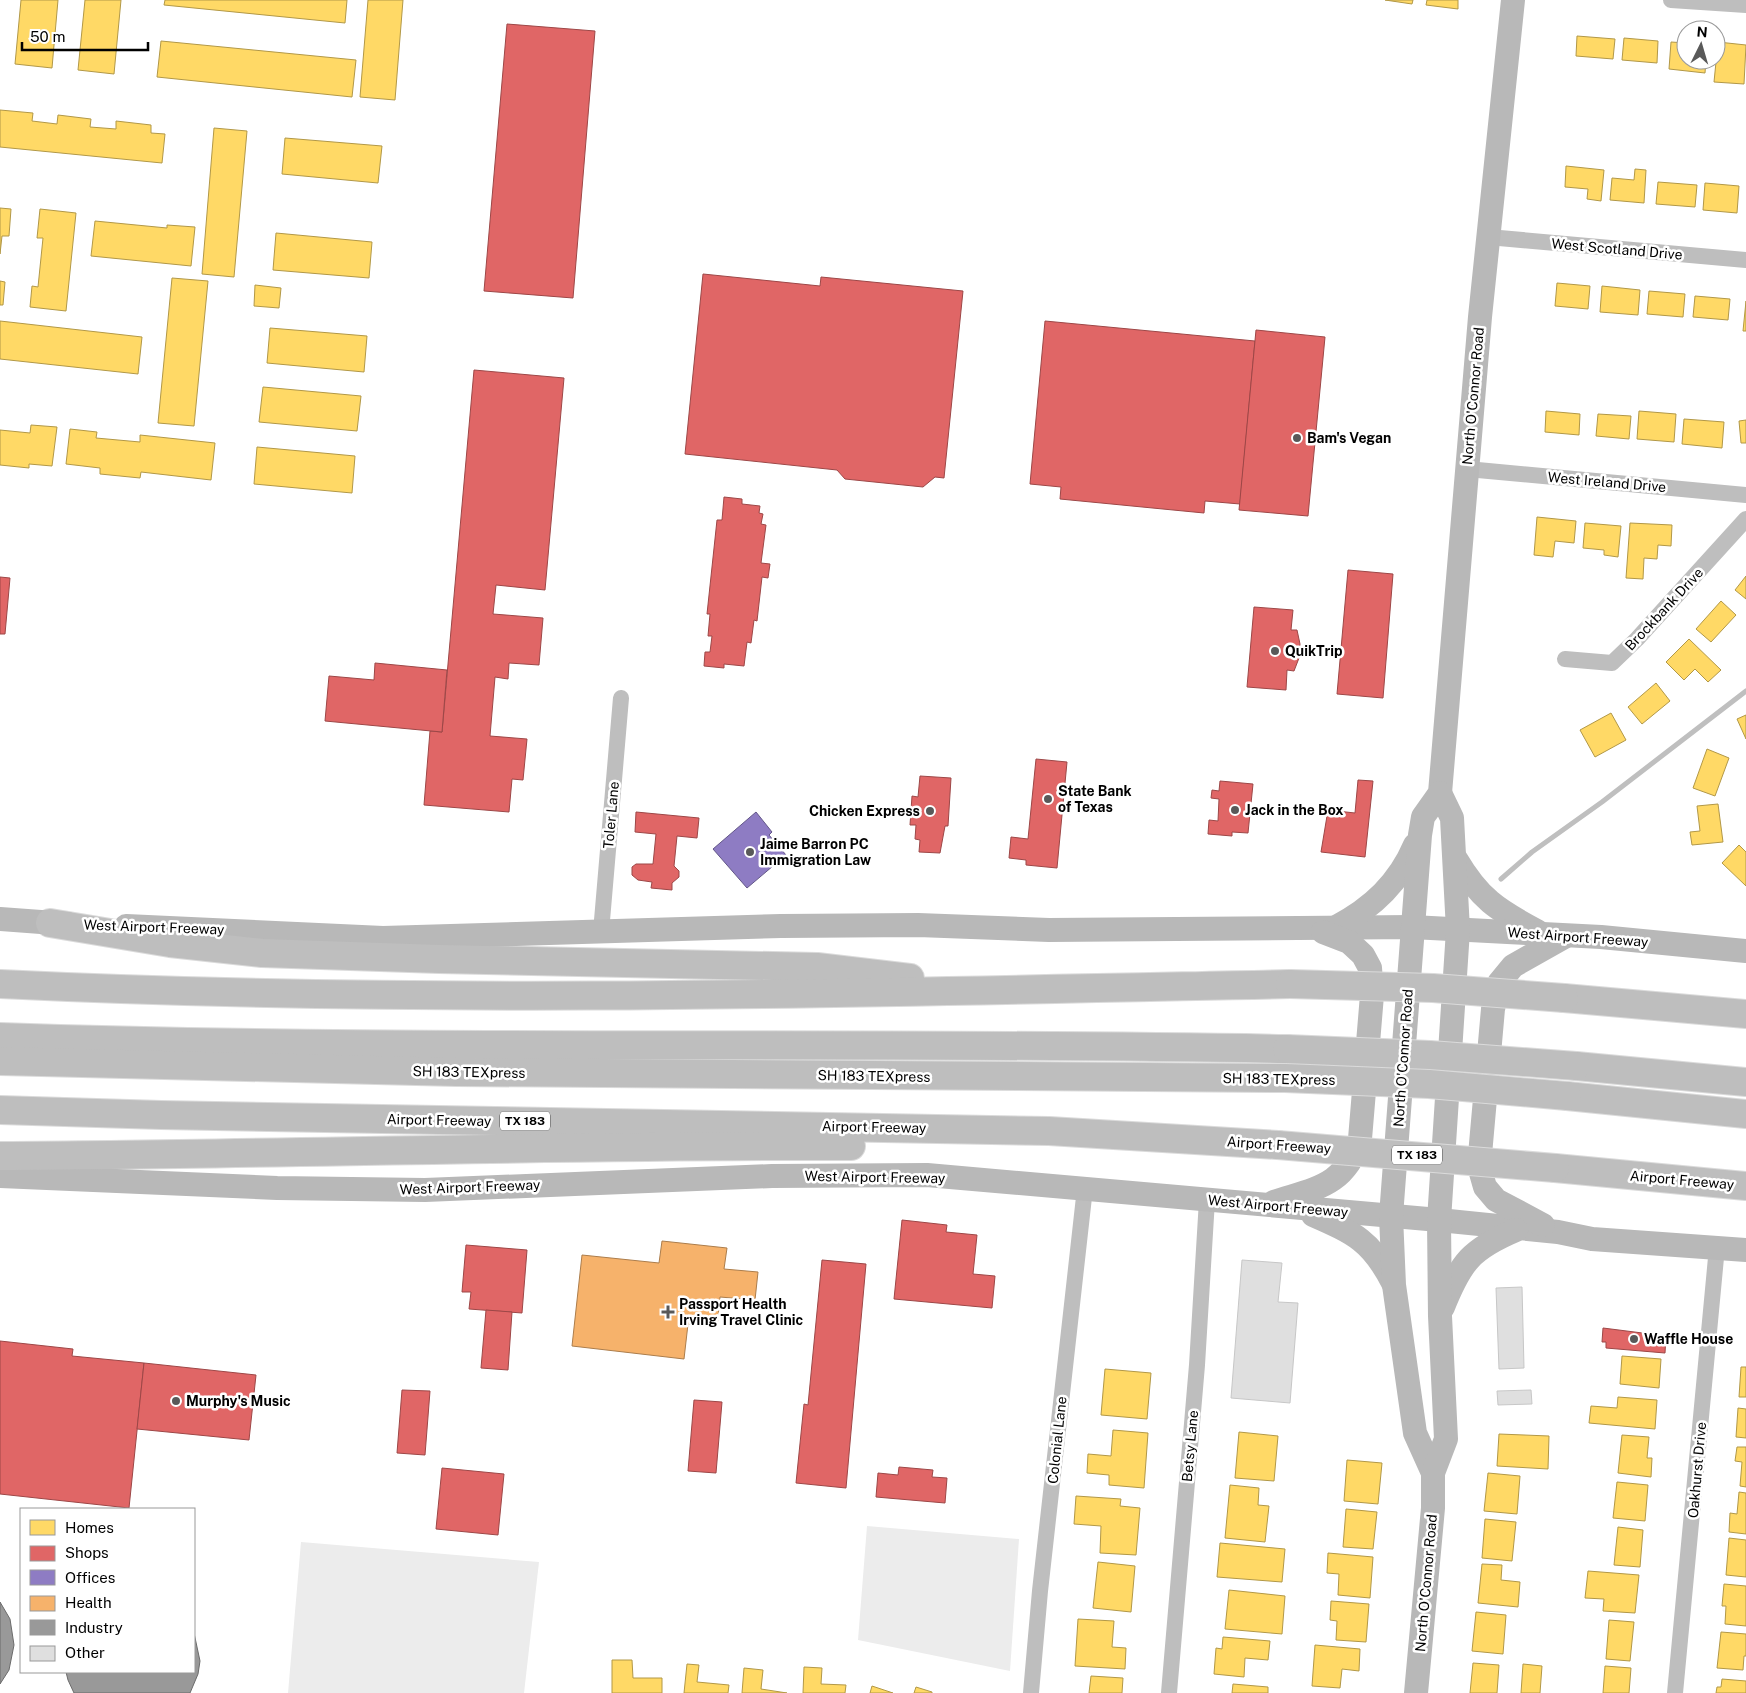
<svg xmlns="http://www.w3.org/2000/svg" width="1746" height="1693" viewBox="0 0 1746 1693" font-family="'Public Sans',sans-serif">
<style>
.green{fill:#ececec}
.homes{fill:#ffd966;stroke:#b29847}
.shops{fill:#e06666;stroke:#9d4747}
.offices{fill:#8e7cc3;stroke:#635788}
.health{fill:#f6b26b;stroke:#ac7d4b}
.industry{fill:#999;stroke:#6b6b6b}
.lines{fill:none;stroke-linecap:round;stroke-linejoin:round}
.stream{stroke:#bfbfbf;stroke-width:5}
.building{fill:#dfdfdf;stroke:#c7c7c7}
.highway-casing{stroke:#dbdbdb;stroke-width:30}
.street{stroke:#bebebe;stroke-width:16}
.secondary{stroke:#b8b8b8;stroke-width:24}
.highway{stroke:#bebebe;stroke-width:28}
.highway-bridge-casing{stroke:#dbdbdb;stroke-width:30;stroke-linecap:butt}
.highway-bridge{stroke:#bebebe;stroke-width:28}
.poi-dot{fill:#595959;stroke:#fff;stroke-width:2}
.labels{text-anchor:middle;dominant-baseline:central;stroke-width:5;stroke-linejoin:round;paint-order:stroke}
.shield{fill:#fff;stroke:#4c4c4c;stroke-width:1}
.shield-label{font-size:12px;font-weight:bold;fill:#000}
.street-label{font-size:14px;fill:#000;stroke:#fff}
.poi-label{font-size:14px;font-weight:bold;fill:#000;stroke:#fff;text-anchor:start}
</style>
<rect width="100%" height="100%" fill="#fff"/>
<g class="green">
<path d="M867 1526 1019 1539 1010 1671 858 1640Z"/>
<path d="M301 1542 539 1562 524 1693H288Z"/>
</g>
<g class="homes">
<path d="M21 0H58L52 68 15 64Z"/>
<path d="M85 0H121L114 74 78 70Z"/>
<path d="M165 0H347L345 23 164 5Z"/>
<path d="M368 0H403L395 100 360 97Z"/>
<path d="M1385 0H1413L1412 4Z"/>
<path d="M1427 0H1458V9L1426 5Z"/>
<path d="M1577 36 1615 39 1613 59 1576 56Z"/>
<path d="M1624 38 1658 41 1657 63 1622 60Z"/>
<path d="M161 41 356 60 352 97 157 77Z"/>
<path d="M1671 42 1686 43V60H1706L1705 73 1669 69Z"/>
<path d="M1718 42 1746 45 1744 84 1714 82Z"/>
<path d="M0 110 33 113 32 121 57 124 58 115 91 119 90 127 116 129V121L151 125V133L165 134 162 163 0 147Z"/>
<path d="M214 128 247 131 234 277 202 274Z"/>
<path d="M285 138 382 146 378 183 282 174Z"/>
<path d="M1566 166 1604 170 1601 201 1587 199 1588 189 1565 187Z"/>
<path d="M1635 169 1646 170 1644 203 1610 200 1612 178 1634 180Z"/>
<path d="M1658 182 1697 185 1695 207 1656 204Z"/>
<path d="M1705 183 1739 186 1737 213 1703 210Z"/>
<path d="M0 208 11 209 9 236H2L0 254Z"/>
<path d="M40 209 76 213 66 311 30 307 32 286 38 287 43 238H37Z"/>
<path d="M95 221 167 228V225L195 227 191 266 91 256Z"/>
<path d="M276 233 372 242 369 278 273 270Z"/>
<path d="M172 278 208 281 194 426 158 423Z"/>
<path d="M0 281 5 282 3 305H0Z"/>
<path d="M1557 283 1590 286 1588 309 1555 306Z"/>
<path d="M255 285 281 288 279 308 254 306Z"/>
<path d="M1602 286 1640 290 1638 315 1600 312Z"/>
<path d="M1649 291 1685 294 1683 317 1647 314Z"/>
<path d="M1695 296 1730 299 1728 320 1693 317Z"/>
<path d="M1746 301V331H1743Z"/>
<path d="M0 321 142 337 138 374 0 359Z"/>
<path d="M270 328 367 336 364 372 267 363Z"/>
<path d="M263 387 361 396 357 431 259 422Z"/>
<path d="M1546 411 1580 414 1579 435 1545 432Z"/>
<path d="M1639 411 1676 414 1674 442 1637 439Z"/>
<path d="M1598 414 1631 416 1629 439 1596 436Z"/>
<path d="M1684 419 1724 422 1722 448 1682 444Z"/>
<path d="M1746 420V443H1741L1739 421Z"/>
<path d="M31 425 57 427 52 466 29 464V468L0 465V430L30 433Z"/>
<path d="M70 429 97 432 96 438 140 442V435L215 443 211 480 141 472 140 478 100 474V468L66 464Z"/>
<path d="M257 447 355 456 352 493 254 484Z"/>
<path d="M1537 517 1576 521 1574 543 1555 541 1553 557 1534 555Z"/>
<path d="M1585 523 1621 526 1618 557 1604 555V550L1583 548Z"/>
<path d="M1630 523 1672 525 1671 546 1658 545 1657 559 1644 558 1643 579 1626 578Z"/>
<path d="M1746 576V599L1735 590Z"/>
<path d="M1721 601 1736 615 1711 642 1696 629Z"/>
<path d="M1689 639 1721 670 1708 682 1695 669 1684 680 1666 662Z"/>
<path d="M1656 683 1670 701 1642 724 1628 707Z"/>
<path d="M1611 713 1626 740 1595 757 1580 730Z"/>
<path d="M1746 715V739L1737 719Z"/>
<path d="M1707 749 1729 758 1715 796 1693 788Z"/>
<path d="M1718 804 1723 842 1692 845 1690 832 1700 831 1697 806Z"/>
<path d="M1739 845 1746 852V886L1722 863Z"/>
<path d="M1622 1356 1661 1359 1659 1388 1620 1384Z"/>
<path d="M1741 1367H1746V1397H1739Z"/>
<path d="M1105 1369 1151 1373 1147 1419 1101 1415Z"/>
<path d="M1618 1397 1657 1400 1655 1429 1589 1423 1591 1406 1617 1408Z"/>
<path d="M1738 1408 1746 1409V1438L1736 1437Z"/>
<path d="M1113 1430 1148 1433 1144 1488 1109 1485V1475L1087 1473 1088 1454 1111 1456Z"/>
<path d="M1239 1432 1278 1436 1274 1481 1235 1478Z"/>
<path d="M1499 1434 1549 1436 1548 1469 1497 1466Z"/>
<path d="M1622 1435 1649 1437 1647 1458H1652L1651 1477 1618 1473Z"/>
<path d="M1737 1447H1746V1487L1740 1486 1742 1462 1735 1461Z"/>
<path d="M1347 1460 1382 1463 1378 1504 1344 1501Z"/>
<path d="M1488 1473 1520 1476 1517 1514 1484 1511Z"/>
<path d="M1617 1482 1648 1485 1645 1521 1613 1518Z"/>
<path d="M1230 1485 1259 1488 1258 1505 1269 1506 1265 1542 1225 1538Z"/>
<path d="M1739 1492 1746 1493V1534L1729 1532 1730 1513 1737 1514Z"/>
<path d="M1076 1496 1121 1499 1120 1506 1140 1508 1136 1555 1100 1553 1101 1526 1074 1524Z"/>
<path d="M1346 1509 1377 1512 1373 1549 1343 1547Z"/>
<path d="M1485 1519 1516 1522 1512 1561 1482 1558Z"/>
<path d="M1618 1527 1643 1530 1640 1567 1614 1565Z"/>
<path d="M1729 1538 1746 1540V1577L1726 1575Z"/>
<path d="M1220 1543 1285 1549 1282 1582 1217 1577Z"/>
<path d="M1328 1553 1373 1557 1370 1598 1338 1595 1339 1574 1327 1573Z"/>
<path d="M1098 1562 1135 1566 1131 1612 1093 1608Z"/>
<path d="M1482 1564 1502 1565 1501 1580 1520 1582 1518 1607 1478 1603Z"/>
<path d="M1588 1571 1639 1575 1635 1613 1603 1611 1604 1599 1585 1598Z"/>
<path d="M1724 1584 1746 1586V1626L1725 1624 1726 1606H1722Z"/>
<path d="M1229 1590 1285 1596 1282 1634 1225 1629Z"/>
<path d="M1331 1601 1369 1604 1366 1642 1336 1640 1337 1621 1330 1620Z"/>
<path d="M1476 1612 1506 1615 1503 1654 1472 1651Z"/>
<path d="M1078 1619 1114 1621 1112 1647 1126 1648 1125 1669 1075 1666Z"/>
<path d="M1609 1620 1634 1622 1630 1661 1606 1659Z"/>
<path d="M1721 1632 1746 1634V1656H1744L1743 1670 1717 1668Z"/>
<path d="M1223 1637 1270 1641 1268 1660 1245 1658 1244 1677 1214 1674 1216 1648 1222 1649Z"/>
<path d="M1315 1645 1360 1649 1359 1671 1342 1669 1340 1688 1312 1686Z"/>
<path d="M612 1660H632L633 1678H662V1693H612Z"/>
<path d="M1473 1663 1499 1665 1497 1693H1470Z"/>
<path d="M687 1664 699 1665 697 1682 729 1685 728 1693H684Z"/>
<path d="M1523 1664 1542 1666 1540 1693H1521Z"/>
<path d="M1605 1666 1631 1668 1629 1693H1603Z"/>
<path d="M804 1667 822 1668 821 1684 846 1685 845 1693H803Z"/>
<path d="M744 1668 763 1670 761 1689 787 1693H742Z"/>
<path d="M1091 1676 1123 1678 1122 1693H1089Z"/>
<path d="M1722 1679 1746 1681V1693H1716L1717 1687H1721Z"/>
<path d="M1233 1684 1268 1687V1693H1232Z"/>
<path d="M872 1686 893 1693H870Z"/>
<path d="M916 1687 932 1692V1693H914Z"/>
</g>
<g class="shops">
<path d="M507 24 595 31 573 298 484 291Z"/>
<path d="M703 274 820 286 821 277 963 291 944 478 935 477 923 487 845 479 837 470 685 454Z"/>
<path d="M1045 321 1255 341 1240 504 1205 501 1204 513 1060 499 1061 487 1030 484Z"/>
<path d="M1256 330 1325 337 1308 516 1239 510Z"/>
<path d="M474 370 564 378 545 590 496 585 493 614 543 618 539 665 509 663 508 679 495 677 490 736 527 739 523 780 512 779 509 812 424 805 430 731 442 732Z"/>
<path d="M724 497 742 499V504L760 506 759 513 763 514 761 524 766 525 761 563 770 564 768 578 762 577 757 621 754 620 751 643 747 642 744 666 724 664V668L704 666 705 652H710L712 636H708L710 614H707L717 520H722Z"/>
<path d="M1348 570 1393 574 1383 698 1337 694Z"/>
<path d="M0 577 10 578 5 634H0Z"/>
<path d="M1254 607 1293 610 1291 630H1297L1300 644 1299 658 1294 671 1287 670 1286 690 1247 687Z"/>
<path d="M375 663 447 670 442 732 325 721 329 676 374 680Z"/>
<path d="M1036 759 1067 762 1057 868 1026 865V860L1009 858 1011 837 1028 839Z"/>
<path d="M920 776 951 778 948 826H945L940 853 919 852 920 840 915 839 916 825H910L912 796 918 797Z"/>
<path d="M1358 780 1373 781 1365 857 1321 852 1328 810 1355 813Z"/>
<path d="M1220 781 1253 784 1248 833 1232 832V836L1208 834 1209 820 1218 821 1219 799 1211 798 1212 790 1219 791Z"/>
<path d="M636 812 699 818 697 838 677 836 674 866 679 871V877L672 883V890L651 888 652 882 638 880 632 875V867L636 864H653L656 834 635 832Z"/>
<path d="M902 1220 947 1225 946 1232 977 1235 973 1274 995 1276 992 1308 894 1299Z"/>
<path d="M466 1245 527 1250 522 1313 469 1309 471 1292H462Z"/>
<path d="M822 1260 866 1264 846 1488 796 1483 804 1404 808 1405Z"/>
<path d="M486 1310 512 1312 508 1370 481 1368Z"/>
<path d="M1603 1328 1666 1336 1665 1353 1606 1348V1342H1602Z"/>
<path d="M0 1341 73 1349 72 1356 144 1363 129 1508 0 1494Z"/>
<path d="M144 1363 256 1375 249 1440 137 1429Z"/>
<path d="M402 1390 430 1391 425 1455 397 1453Z"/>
<path d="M694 1400 722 1402 716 1473 688 1471Z"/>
<path d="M899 1467 933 1470 932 1477 947 1478 945 1503 876 1497 878 1473 898 1475Z"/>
<path d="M442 1468 504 1474 498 1535 436 1529Z"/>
</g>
<path class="offices" d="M756 812 772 832 769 835 786 855 747 888 713 849Z"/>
<path class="health" d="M662 1241 727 1248 724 1269 758 1272 755 1300 720 1297 717 1327 688 1324 684 1359 572 1346 582 1255 659 1263Z"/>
<g class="industry">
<path d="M0 1602 10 1619 14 1645 9 1670 0 1684Z"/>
<path d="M194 1633 200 1661 198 1674 190 1693H74L68 1680 66 1672H194Z"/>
</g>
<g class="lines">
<path class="stream" d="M1501 879 1532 852 1602 802 1746 691"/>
</g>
<g class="building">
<path d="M1242 1260 1282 1263 1278 1302 1298 1303 1290 1403 1231 1398Z"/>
<path d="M1522 1287 1524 1368 1499 1369 1496 1288Z"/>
<path d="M1531 1390 1532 1404 1498 1405 1497 1391Z"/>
</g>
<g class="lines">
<g class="highway-casing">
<g id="highway">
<path d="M50 923 170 943 262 953 439 959 817 967 910 978"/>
<path d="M0 984C430 1005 860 993 1290 984"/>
<path d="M1564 998 1746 1014"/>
<path d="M0 1037C429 1052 858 1040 1287 1049"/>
<path d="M0 1061 457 1072 1285 1078"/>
<path d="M1576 1066 1746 1082"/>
<path d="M1567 1096 1746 1114"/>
<path d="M0 1110 161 1115 1049 1131 1278 1145"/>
<path d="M0 1156C284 1154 567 1145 851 1146"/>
<path d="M1555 1168 1746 1186"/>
</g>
</g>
<g class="street">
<path d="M1671 0 1746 5"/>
<path d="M1488 237 1746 260"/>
<path d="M1467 469 1746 495"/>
<path d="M1565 659 1612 663 1637 639 1746 519"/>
<path d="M601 932 621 698"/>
<path d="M1031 1693 1040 1591 1085 1188"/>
<path d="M1169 1693 1197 1365 1207 1200"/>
<path d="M1675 1693 1717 1247"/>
</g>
<g class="secondary">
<path d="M1456 859C1479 898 1497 910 1537 931"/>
<path d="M0 919 68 924"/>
<path d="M126 926 383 938 781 926 918 925 1049 930 1412 927 1601 937 1746 951"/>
<path d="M1336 927C1372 908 1399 883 1415 845"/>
<path d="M0 1176 277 1188 425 1190 772 1176 927 1175 1439 1220 1558 1232 1592 1239 1746 1250"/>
<path d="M1274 1202C1316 1188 1345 1186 1360 1139L1372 995 1370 968 1363 955 1349 942 1323 932"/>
<path d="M1313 1215C1354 1233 1372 1241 1393 1283"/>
<path d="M1543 1225 1496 1200 1485 1187 1479 1166 1493 1009 1499 983 1513 966 1566 936"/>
<path d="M1443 1307C1461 1262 1471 1249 1516 1230"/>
<path d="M1433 1473 1415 1433 1394 1285 1391 1216 1420 835 1423 817 1440 793 1480 317 1513 0"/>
<path d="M1416 1693 1433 1508V1473L1446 1439 1440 1316 1439 1220 1458 930 1452 818 1440 793"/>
</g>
<use href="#highway" class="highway"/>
<g class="highway-bridge-casing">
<g id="highway-bridge">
<path d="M1290 984 1433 988 1564 998"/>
<path d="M1287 1049 1430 1055 1576 1066"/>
<path d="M1285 1078 1429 1084 1567 1096"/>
<path d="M1278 1145 1555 1168"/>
</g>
</g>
<use href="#highway-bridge" class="highway-bridge"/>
</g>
<g class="poi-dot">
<circle cx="1297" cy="438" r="5"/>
<circle cx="1275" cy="651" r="5"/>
<circle cx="1048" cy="799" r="5"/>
<circle cx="1235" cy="810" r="5"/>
<circle cx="930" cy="811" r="5"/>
<circle cx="750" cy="852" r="5"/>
<path d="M665.5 1304.5h5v5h5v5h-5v5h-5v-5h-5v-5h5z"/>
<circle cx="1634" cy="1339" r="5"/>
<circle cx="176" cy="1401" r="5"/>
</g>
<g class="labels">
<g class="shield">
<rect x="500" y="1111.5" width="50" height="19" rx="4"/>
<rect x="1392" y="1145.5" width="50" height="19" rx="4"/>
</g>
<g class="shield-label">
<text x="525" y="1121">TX 183</text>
<text x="1417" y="1155">TX 183</text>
</g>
<g class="street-label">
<text transform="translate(1617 249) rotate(5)">West Scotland Drive</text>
<text transform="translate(1473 396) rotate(-85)">North O'Connor Road</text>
<text transform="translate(1607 482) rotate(5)">West Ireland Drive</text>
<text transform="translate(1664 609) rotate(-47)">Brockbank Drive</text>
<text transform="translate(611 815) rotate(-85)">Toler Lane</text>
<text transform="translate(154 927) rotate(2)">West Airport Freeway</text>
<text transform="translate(1578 937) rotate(4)">West Airport Freeway</text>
<text transform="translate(1403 1058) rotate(-86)">North O'Connor Road</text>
<text transform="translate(469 1072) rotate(1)">SH 183 TEXpress</text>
<text transform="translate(874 1076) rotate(1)">SH 183 TEXpress</text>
<text transform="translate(1279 1079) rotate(1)">SH 183 TEXpress</text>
<text transform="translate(439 1120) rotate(1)">Airport Freeway</text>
<text transform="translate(874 1127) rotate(1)">Airport Freeway</text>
<text transform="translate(1279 1145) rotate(4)">Airport Freeway</text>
<text transform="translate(875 1177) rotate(1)">West Airport Freeway</text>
<text transform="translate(1682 1180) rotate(5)">Airport Freeway</text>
<text transform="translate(470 1187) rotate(-2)">West Airport Freeway</text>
<text transform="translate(1278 1206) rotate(5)">West Airport Freeway</text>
<text transform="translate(1057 1440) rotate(-84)">Colonial Lane</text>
<text transform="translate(1190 1446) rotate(-85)">Betsy Lane</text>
<text transform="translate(1697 1470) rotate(-85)">Oakhurst Drive</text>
<text transform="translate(1426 1583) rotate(-85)">North O'Connor Road</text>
</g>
<g class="poi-label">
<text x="1307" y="438">Bam's Vegan</text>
<text x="1285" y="651">QuikTrip</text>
<text x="1058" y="791">State Bank<tspan x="1058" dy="16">of Texas</tspan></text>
<text x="1245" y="810">Jack in the Box</text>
<text x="920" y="811" text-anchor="end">Chicken Express</text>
<text x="760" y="844">Jaime Barron PC<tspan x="760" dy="16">Immigration Law</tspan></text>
<text x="679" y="1304">Passport Health<tspan x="679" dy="16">Irving Travel Clinic</tspan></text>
<text x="1644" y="1339">Waffle House</text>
<text x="186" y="1401">Murphy's Music</text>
</g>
</g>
<rect x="20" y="1508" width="175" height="165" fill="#ffffff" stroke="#999999"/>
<rect x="30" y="1520" width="25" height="15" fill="#ffd966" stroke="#999999"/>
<text x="65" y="1533" font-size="15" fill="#000000">Homes</text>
<rect x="30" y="1546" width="25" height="15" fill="#e06666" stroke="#999999"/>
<text x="65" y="1558" font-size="15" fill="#000000">Shops</text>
<rect x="30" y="1570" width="25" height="15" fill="#8e7cc3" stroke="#999999"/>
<text x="65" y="1583" font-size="15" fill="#000000">Offices</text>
<rect x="30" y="1596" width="25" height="15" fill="#f6b26b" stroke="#999999"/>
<text x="65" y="1608" font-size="15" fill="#000000">Health</text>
<rect x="30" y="1620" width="25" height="15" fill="#999999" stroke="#999999"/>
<text x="65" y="1633" font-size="15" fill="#000000">Industry</text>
<rect x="30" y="1646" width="25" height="15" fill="#dfdfdf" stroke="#999999"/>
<text x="65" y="1658" font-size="15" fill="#000000">Other</text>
<g transform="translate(1701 45) rotate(5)"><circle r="24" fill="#ffffff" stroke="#999999"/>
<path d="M0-4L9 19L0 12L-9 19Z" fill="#595959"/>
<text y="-8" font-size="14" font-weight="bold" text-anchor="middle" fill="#000000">N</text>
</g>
<path d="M22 42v8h126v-8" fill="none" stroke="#000000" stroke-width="2.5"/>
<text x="30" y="42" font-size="15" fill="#000000" stroke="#ffffff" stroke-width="4" paint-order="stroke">50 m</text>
</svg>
